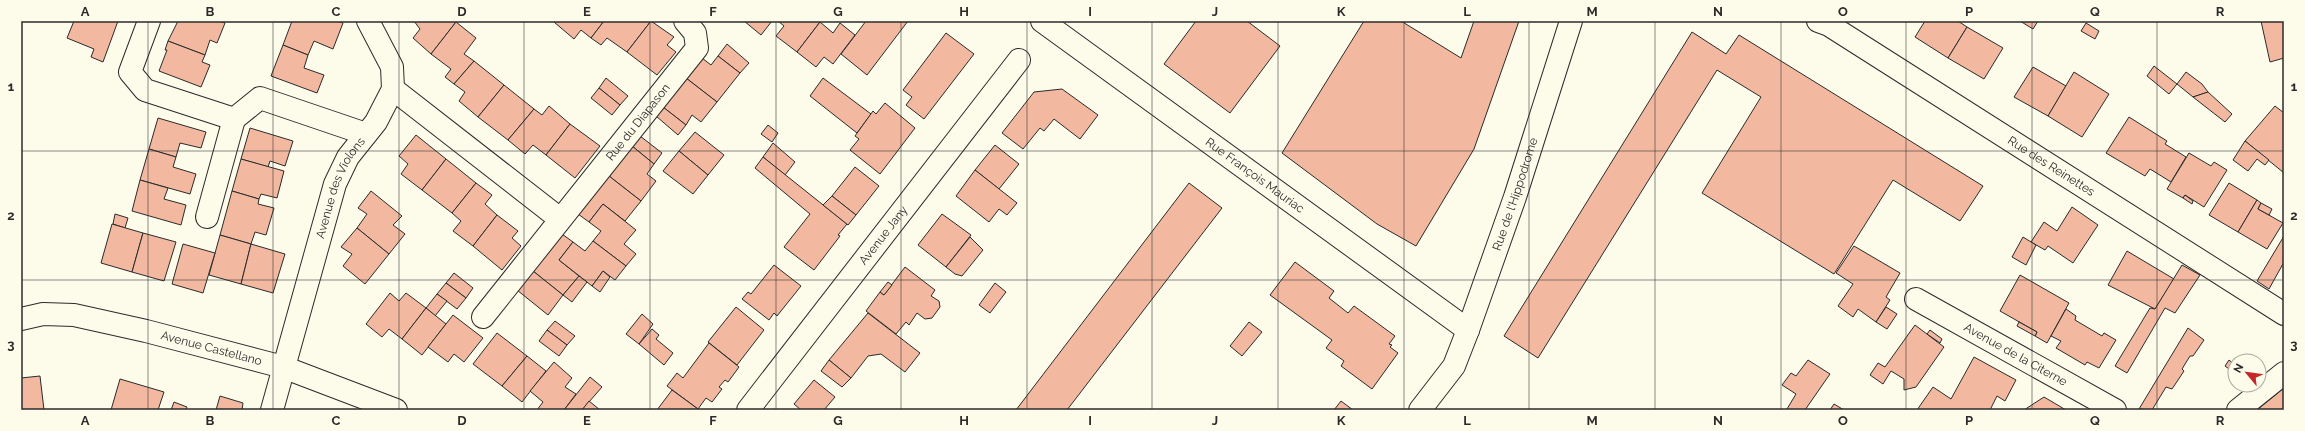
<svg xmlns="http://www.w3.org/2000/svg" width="2305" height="431" viewBox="0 0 2305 431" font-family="Raleway,sans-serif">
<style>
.building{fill:#f2b8a0;stroke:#2b2b2b}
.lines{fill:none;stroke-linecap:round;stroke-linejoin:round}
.street-casing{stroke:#2b2b2b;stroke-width:24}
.street{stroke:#fdfbea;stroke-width:22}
.grid{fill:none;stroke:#2b2b2b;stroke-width:1;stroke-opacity:0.55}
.labels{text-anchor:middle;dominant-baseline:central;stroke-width:3;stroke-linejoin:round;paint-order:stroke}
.street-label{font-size:12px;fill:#2b2b2b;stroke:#fdfbea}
.neatline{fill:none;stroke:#2b2b2b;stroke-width:1.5}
.grid-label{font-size:13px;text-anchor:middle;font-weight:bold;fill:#2b2b2b}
</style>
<rect width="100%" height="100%" fill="#fdfbea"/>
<g class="building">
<path d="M74 21H118L103 62 91 57 94 49 67 38Z"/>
<path d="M178 21H219L225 23 217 43 210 40 205 55 168 41Z"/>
<path d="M292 21H337L343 23 333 49 314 41 308 55 283 45Z"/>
<path d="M414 21H455L456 22 431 54 413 38 420 29Z"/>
<path d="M555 21H604L591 38 581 30 574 39 554 22Z"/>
<path d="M604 21H651L627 52 607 38 601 45 591 38Z"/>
<path d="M651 21 674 37 667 45 676 52 657 75 627 52Z"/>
<path d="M744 21H772L761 35Z"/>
<path d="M778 21H818L820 22 797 52 776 36 784 26Z"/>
<path d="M866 21H908L867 75 841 54Z"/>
<path d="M1196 21H1247L1280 46 1230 113 1164 64Z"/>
<path d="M1364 21H1401L1461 58 1474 21H1519L1474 149 1416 246 1377 224 1282 153Z"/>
<path d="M1925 21H1958L1967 27 1948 58 1915 37Z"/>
<path d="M2020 21H2038L2033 29Z"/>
<path d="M2261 21H2284V58L2270 62Z"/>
<path d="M456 22 476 38 464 54 474 61 454 84 445 77 451 69 431 54Z"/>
<path d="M820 22 833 33 840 23 855 35 833 64 824 57 816 67 797 52Z"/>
<path d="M2086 23 2099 31 2095 39 2081 31Z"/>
<path d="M1967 27 2003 48 1984 79 1948 58Z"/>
<path d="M1692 32 1726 54 1739 35 1983 186 1960 221 1893 180 1834 274 1702 193 1761 97 1717 70 1538 358 1504 336Z"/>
<path d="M946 33 974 54 924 119 906 105 912 97 903 90Z"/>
<path d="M168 41 205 55 202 62 210 65 201 87 159 71 167 50H165Z"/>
<path d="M727 44 749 63 740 73 718 56Z"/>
<path d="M283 45 308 55 304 68 324 75 317 93 271 76Z"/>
<path d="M718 56 740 73 717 102 686 78 702 58 711 65Z"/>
<path d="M474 61 504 85 478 117 459 101 465 92 454 84Z"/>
<path d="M2154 66 2177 84 2169 94 2147 76Z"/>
<path d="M2033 67 2066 86 2048 116 2014 97Z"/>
<path d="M2074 72 2109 94 2082 137 2048 116Z"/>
<path d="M2186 72 2202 84 2208 92 2193 97 2177 84Z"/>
<path d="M606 78 628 96 620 105 599 88Z"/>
<path d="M686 78 717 102 701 122 692 115 686 125 663 107Z"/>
<path d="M823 78 871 114 857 133 810 96Z"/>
<path d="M504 85 534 109 508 140 478 117Z"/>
<path d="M599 88 620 105 612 115 591 98Z"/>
<path d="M1062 89 1098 115 1080 139 1054 119 1044 131 1040 128 1023 149 1002 133 1034 92Z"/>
<path d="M2208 92 2232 114 2225 122 2193 97Z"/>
<path d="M885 103 915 128 880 174 850 150 859 139 855 136 873 111 876 114Z"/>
<path d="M549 106 570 124 546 155 533 145 525 154 508 140 534 109 542 115Z"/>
<path d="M2275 106 2284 113V173L2245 141Z"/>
<path d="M663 107 686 125 678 135 656 116Z"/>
<path d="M2129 117 2167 141 2165 144 2186 157 2171 182 2150 169 2145 176 2106 153Z"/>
<path d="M158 118 206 132 201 148 180 143 176 157 149 149Z"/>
<path d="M570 124 600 146 575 178 546 155Z"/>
<path d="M768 125 778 133 772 142 761 134Z"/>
<path d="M250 128 293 141 285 166 270 161 268 167 241 159Z"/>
<path d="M695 132 724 155 708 175 679 151Z"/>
<path d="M416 135 446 159 422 190 401 174 408 164 399 156Z"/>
<path d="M640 136 662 153 654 164 632 146Z"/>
<path d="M2245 141 2269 160 2265 165 2257 159 2248 171 2233 160Z"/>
<path d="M773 143 795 162 785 175 763 157Z"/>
<path d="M995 145 1019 164 999 189 975 170Z"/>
<path d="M632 146 654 164 647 174 656 181 641 201 609 176Z"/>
<path d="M149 149 176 157 173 167 196 174 190 194 140 180Z"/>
<path d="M679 151 708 175 693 194 663 171Z"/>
<path d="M2189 153 2211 166 2214 162 2227 170 2204 207 2185 195 2183 198 2167 189Z"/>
<path d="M763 157 847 224 838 235 840 236 814 270 784 247 810 214 755 168Z"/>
<path d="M241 159 284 171 277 198 261 194 259 199 232 191Z"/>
<path d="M446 159 476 183 452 213 422 190Z"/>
<path d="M855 167 879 186 856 215 832 196Z"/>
<path d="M975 170 1017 203 1007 215 999 209 989 222 956 196Z"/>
<path d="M609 176 641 201 625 221 603 204 589 222 578 214Z"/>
<path d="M140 180 168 188 164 199 186 205 181 225 132 211Z"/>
<path d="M476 183 492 195 485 204 497 215 473 246 453 231 461 221 452 213Z"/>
<path d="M1189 183 1222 208 1067 410H1016Z"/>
<path d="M2229 183 2257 200 2238 232 2209 215Z"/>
<path d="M232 191 259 199 258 204 274 208 266 235 255 232 251 244 220 235Z"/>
<path d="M371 191 402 216 393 225 405 234 389 254 357 228 367 214 358 208Z"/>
<path d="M2185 195 2193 201 2192 204 2183 198Z"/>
<path d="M832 196 856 215 848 225 823 205Z"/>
<path d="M2257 200 2261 203 2258 209 2283 223 2267 249 2238 232Z"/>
<path d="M2261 203 2272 209 2269 215 2258 209Z"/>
<path d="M603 204 636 230 624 244 636 254 626 266 593 241 601 231 589 222Z"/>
<path d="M2072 207 2098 225 2073 263 2048 246 2045 250 2031 242 2044 222 2057 231Z"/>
<path d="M115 214 128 218 125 228 113 224Z"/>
<path d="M942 214 971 235 946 267 918 245Z"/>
<path d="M497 215 518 231 512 238 521 246 502 270 473 246Z"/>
<path d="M112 224 143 233 132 272 101 263Z"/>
<path d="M357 228 389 254 365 284 343 266 352 254 341 247Z"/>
<path d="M143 233 176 242 164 281 132 272Z"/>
<path d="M562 234 573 242 559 260 579 276 563 295 533 271Z"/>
<path d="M220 235 251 244 241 284 209 275Z"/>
<path d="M2284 236V262L2269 289 2257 281Z"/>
<path d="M970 237 983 250 962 276 955 274 946 267Z"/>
<path d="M2023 237 2036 245 2026 265 2012 257Z"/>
<path d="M593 241 626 266 615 280 603 271 592 286 559 260 573 242 585 251Z"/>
<path d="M183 244 215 253 203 293 172 284Z"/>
<path d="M251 244 285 254 273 293 241 284Z"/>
<path d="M1854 246 1900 273 1886 297 1890 300 1876 322 1858 309 1853 317 1838 306 1853 284 1836 273Z"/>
<path d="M2127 251 2174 279 2155 309 2108 285Z"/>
<path d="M1295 262 1334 291 1329 298 1348 313 1354 306 1395 336 1389 344 1392 345 1390 347 1398 353 1372 389 1341 366 1344 361 1326 348 1332 340 1270 295Z"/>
<path d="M774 265 801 286 777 316 774 313 769 320 742 299 748 292 751 294Z"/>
<path d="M2182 265 2200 275 2175 313 2165 308 2127 373 2115 366 2150 308 2155 309Z"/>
<path d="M905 267 935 290 931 296 939 301 940 307 932 318 925 319 917 313 909 325 906 322 896 334 866 311 880 292 884 295Z"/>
<path d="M533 271 563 295 548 315 517 290Z"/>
<path d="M603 271 610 277 600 292 592 286Z"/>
<path d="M454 273 473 288 466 298 446 283Z"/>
<path d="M2020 275 2069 303 2047 343 2035 336 2037 332 2000 311Z"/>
<path d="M579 276 587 282 572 302 563 295Z"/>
<path d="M888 282 892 285 884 295 880 292Z"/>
<path d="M446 283 466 298 457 309 437 294Z"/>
<path d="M995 283 1006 292 990 313 979 305Z"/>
<path d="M390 293 399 301 406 293 426 308 402 339 389 329 382 337 366 324Z"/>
<path d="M437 294 447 301 435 316 426 308Z"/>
<path d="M736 307 764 330 737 365 708 342Z"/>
<path d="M1886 307 1897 314 1887 329 1876 322Z"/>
<path d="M426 308 446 324 422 355 402 339Z"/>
<path d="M2066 309 2076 316 2075 320 2102 336 2104 333 2116 340 2099 368 2087 362 2085 365 2056 348 2061 341 2051 336Z"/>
<path d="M868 313 920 353 905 372 881 354 868 356 851 378 829 360Z"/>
<path d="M642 314 653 324 639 344 626 334Z"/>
<path d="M453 315 483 338 464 362 454 354 448 362 428 347Z"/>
<path d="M555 321 575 336 567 345 547 330Z"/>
<path d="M1249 322 1262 332 1242 356 1230 346Z"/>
<path d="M2019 322 2037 332 2035 336 2017 326Z"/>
<path d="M1915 325 1944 347 1916 387 1904 390V379L1891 371 1883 384 1870 375 1878 363 1885 367Z"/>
<path d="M2188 328 2204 340 2193 356H2190L2182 369 2184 371 2172 389 2166 387 2152 410 2139 409Z"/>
<path d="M652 329 659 335 656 339 673 353 664 365 639 344Z"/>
<path d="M547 330 567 345 559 356 539 341Z"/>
<path d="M1930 330 1942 339 1940 343 1927 334Z"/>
<path d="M497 333 527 356 502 386 473 364Z"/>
<path d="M709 343 739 367 728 382 725 380 719 387 722 389 712 402 706 398 698 409 667 386 677 373 683 378Z"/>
<path d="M527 356 546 371 522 402 502 386Z"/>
<path d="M1974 357 2016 380 2005 401 1997 396 1990 410H1917L1933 387 1951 399Z"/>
<path d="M829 360 851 378 842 387 821 371Z"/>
<path d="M1808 360 1830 374 1805 410H1789L1787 409 1796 394 1782 385 1791 373 1796 376Z"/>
<path d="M2229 360 2235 365V383L2229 378 2233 372 2225 366Z"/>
<path d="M554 362 572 378 565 387 576 394 564 410H537L543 402 530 391Z"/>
<path d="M40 376 44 410H21V378Z"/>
<path d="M590 377 602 387 582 410H564Z"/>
<path d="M120 379 164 392 158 410H111Z"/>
<path d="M814 380 835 397 824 410H801L794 404Z"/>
<path d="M2284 388V410H2257Z"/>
<path d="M672 390 698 409 699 410H657Z"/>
<path d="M220 396 243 403 242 410H216Z"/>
<path d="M2044 397 2066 410H2024Z"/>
<path d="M589 401 600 410H582Z"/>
<path d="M1341 401 1353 410H1334Z"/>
<path d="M174 402 187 407 186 410H171Z"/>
<path d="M1834 404 1844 410H1830Z"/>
</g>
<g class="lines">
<g class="street-casing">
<g id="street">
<path d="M149 21 130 72 145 90 234 119 260 98 366 134"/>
<path id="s1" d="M1042 21 1468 330"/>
<path id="s2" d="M1818 21 1829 25 2284 314"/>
<path d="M393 89 560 219"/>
<path d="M207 217 234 119"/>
<path id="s3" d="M1916 299 2115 410"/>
<path id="s4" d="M483 317 697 48 695 33 685 21"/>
<path id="s5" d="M21 319 43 314 74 315 146 331 283 367 396 410"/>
<path id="s6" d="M272 410 335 184 348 157 376 122 393 89 392 67 368 21"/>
<path id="s7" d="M748 410 1019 60"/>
<path id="s8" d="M1420 410 1454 366 1468 330 1515 197 1571 21"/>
<path d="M2238 410 2284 373"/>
</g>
</g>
<use href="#street" class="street"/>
</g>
<path class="grid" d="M148 21V410M273 21V410M399 21V410M524 21V410M650 21V410M776 21V410M901 21V410M1027 21V410M1152 21V410M1278 21V410M1404 21V410M1529 21V410M1655 21V410M1781 21V410M1906 21V410M2032 21V410M2157 21V410M21 151H2284M21 280H2284"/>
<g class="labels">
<g class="street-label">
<text stroke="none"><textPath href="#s4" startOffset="249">Rue du Diapason</textPath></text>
<text stroke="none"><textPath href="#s2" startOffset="275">Rue des Reinettes</textPath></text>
<text stroke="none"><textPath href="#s1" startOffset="263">Rue François Mauriac</textPath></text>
<text stroke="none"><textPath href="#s6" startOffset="233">Avenue des Violons</textPath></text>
<text stroke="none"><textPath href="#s8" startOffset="238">Rue de l'Hippodrome</textPath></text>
<text stroke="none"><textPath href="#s7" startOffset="221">Avenue Jany</textPath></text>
<text stroke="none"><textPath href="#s5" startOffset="195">Avenue Castellano</textPath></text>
<text stroke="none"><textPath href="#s3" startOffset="114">Avenue de la Citerne</textPath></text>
</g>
</g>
<rect width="2305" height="431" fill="none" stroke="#fdfbea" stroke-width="44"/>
<g transform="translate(2247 373) rotate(299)"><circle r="19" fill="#fdfbea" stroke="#a9a89e"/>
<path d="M0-3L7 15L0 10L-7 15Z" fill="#c62828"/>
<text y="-6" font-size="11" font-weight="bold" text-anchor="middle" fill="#2b2b2b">N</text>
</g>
<rect x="22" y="22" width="2261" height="387" class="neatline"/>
<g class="grid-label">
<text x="85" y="16">A</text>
<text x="210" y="16">B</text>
<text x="336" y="16">C</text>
<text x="462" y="16">D</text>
<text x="587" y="16">E</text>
<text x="713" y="16">F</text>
<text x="838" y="16">G</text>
<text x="964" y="16">H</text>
<text x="1090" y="16">I</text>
<text x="1215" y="16">J</text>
<text x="1341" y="16">K</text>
<text x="1467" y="16">L</text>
<text x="1592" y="16">M</text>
<text x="1718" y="16">N</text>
<text x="1843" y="16">O</text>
<text x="1969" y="16">P</text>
<text x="2095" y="16">Q</text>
<text x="2220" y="16">R</text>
<text x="11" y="91">1</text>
<text x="2294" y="91">1</text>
<text x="11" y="220">2</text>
<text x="2294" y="220">2</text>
<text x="11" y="349">3</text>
<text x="2294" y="349">3</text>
<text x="85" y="425">A</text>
<text x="210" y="425">B</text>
<text x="336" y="425">C</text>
<text x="462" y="425">D</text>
<text x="587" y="425">E</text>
<text x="713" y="425">F</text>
<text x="838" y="425">G</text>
<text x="964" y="425">H</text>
<text x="1090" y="425">I</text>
<text x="1215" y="425">J</text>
<text x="1341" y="425">K</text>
<text x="1467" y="425">L</text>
<text x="1592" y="425">M</text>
<text x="1718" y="425">N</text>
<text x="1843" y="425">O</text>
<text x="1969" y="425">P</text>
<text x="2095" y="425">Q</text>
<text x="2220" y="425">R</text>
</g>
</svg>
